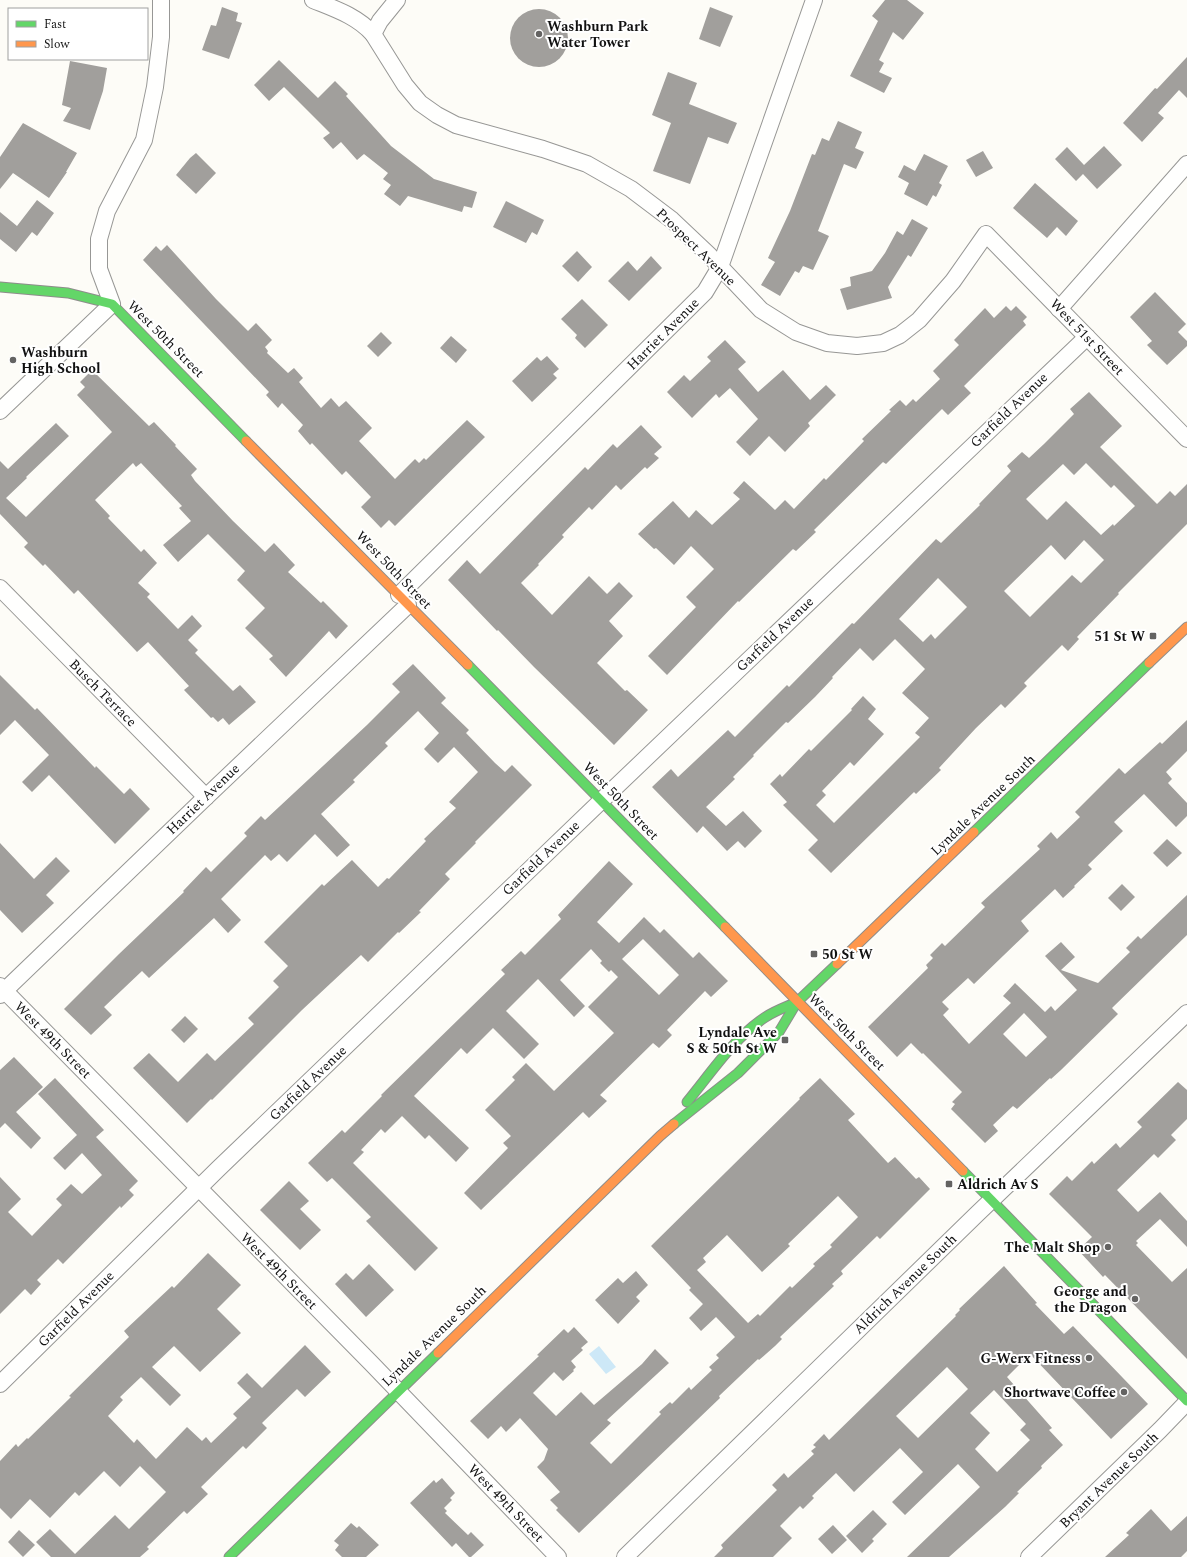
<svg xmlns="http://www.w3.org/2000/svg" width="1187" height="1557" viewBox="0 0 1187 1557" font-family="Spectral,serif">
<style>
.water{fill:#cde8f7}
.building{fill:#a19f9c;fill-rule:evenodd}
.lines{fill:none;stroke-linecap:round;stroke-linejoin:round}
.street-casing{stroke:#979795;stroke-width:18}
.fast-casing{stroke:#8e8d8b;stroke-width:11}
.slow-casing{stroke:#8e8d8b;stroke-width:11}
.street{stroke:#fffffe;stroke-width:16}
.fast{stroke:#63d668;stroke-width:9}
.slow{stroke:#ff974d;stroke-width:9}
.poi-dot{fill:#646362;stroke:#fff;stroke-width:1.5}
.labels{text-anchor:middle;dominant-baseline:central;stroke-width:4;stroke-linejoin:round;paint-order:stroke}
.poi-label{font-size:14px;font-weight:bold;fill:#111;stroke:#fff;text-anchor:end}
.street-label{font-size:14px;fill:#111;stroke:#fff}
</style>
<rect width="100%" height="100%" fill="#fdfcf7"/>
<path class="water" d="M599 1346 616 1367 606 1374 589 1354Z"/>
<g class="building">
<path d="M885 0H907L924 13 903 40 893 32 879 60 884 63 879 72 892 78 884 93 850 76 878 21 872 16Z"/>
<path d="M222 7 238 13 236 21 242 23 229 59 202 50 211 25 216 26Z"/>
<path d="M710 7 733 16 720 47 699 39Z"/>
<circle cx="539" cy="38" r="29"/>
<path d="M1187 57V98L1179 90 1158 113 1164 118 1142 142 1123 123 1155 88 1157 89Z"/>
<path d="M279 60 318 98 335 81 348 94 346 96 391 146 434 179 477 192 472 208 464 206 462 212 408 196 400 206 384 194 391 185 383 179 388 173 364 154 357 160 341 142 333 149 323 138 330 133 284 87 269 101 254 85Z"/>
<path d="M70 61 107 68 103 91 90 130 63 121 71 108 62 105Z"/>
<path d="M668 72 697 83 689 104 737 123 728 144 708 137 690 184 653 171 671 123 652 115Z"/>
<path d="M838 121 862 132 855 148 864 152 856 169 844 164 818 231 829 236 813 270 803 266 799 273 795 271 780 296 761 285 775 262 768 258 790 211 812 154 815 155 822 138 829 141Z"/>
<path d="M23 123 77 153 66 172H67L49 198 13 173 0 189V157Z"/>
<path d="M1104 146 1122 165 1097 189 1083 174 1076 181 1055 159 1067 147 1084 165Z"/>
<path d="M983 151 993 168 976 177 966 160Z"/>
<path d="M196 153 216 173 196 194 176 175 190 158Z"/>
<path d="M924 154 948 166 939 183 942 185 936 197 933 195 927 206 904 194 909 183 898 177 904 165 915 171Z"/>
<path d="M1035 183 1078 221 1066 236 1057 227 1047 238 1013 208Z"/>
<path d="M37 200 54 213 37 236 32 232 16 252 0 239V212L17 226Z"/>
<path d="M506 201 544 220 537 235 532 232 526 243 493 227Z"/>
<path d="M912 219 928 228 911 257 908 255 888 287 892 298 847 310 840 289 851 286 850 277 872 271 885 253 897 231 903 235Z"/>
<path d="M167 245 216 299 248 331 256 323 272 340 265 347 268 351 267 353 288 373 294 368 303 378 299 382 321 408 331 398 339 407 346 401 372 428 359 441 395 479 415 459 419 463 424 458 426 460 467 420 485 437 395 526 389 520 381 528 361 507 371 497 346 471 342 475 312 443 310 445 298 431 303 425 282 403 278 408 266 395 269 392 143 260 156 246 161 251Z"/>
<path d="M577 251 592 267 578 282 562 266Z"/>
<path d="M651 256 662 268 629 301 608 281 628 261 637 271Z"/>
<path d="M1155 292 1186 324 1178 332 1187 341V346L1167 365 1147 345 1152 341 1130 317Z"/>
<path d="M582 299 608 325 585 348 575 338 577 335 561 319Z"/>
<path d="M1006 306 1011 311 1016 306 1027 317 1023 321 1026 325 964 386 971 393 948 415 942 409 886 464 883 462 814 530 816 532 796 551 793 549 739 602 738 601 667 675 648 656 696 607 686 597 714 569 691 546 674 565 656 548 654 549 638 534 673 501 689 518 696 510 712 525 740 499 733 493 744 481 775 510 785 500 794 509 824 478 826 480 864 441 862 439 891 411 889 410 900 400 906 406 913 399 916 402 940 379 933 371 959 345 954 340 985 308 994 318Z"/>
<path d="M381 332 392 343 378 357 367 346Z"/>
<path d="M451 336 467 350 456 363 440 348Z"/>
<path d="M725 340 746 362 738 369 758 392 783 370 810 400 826 385 836 395 808 423 810 426 785 452 769 436 750 456 736 442 758 419 730 388 719 398 716 394 692 418 667 392 684 375 690 381 711 361 707 357Z"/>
<path d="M547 356 559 369 553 374 557 378 532 402 512 381 537 357 541 361Z"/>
<path d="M92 370 149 426 154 422 176 445 175 446 197 469 191 475 195 481 233 521 265 552 274 543 295 565 288 572 321 603 323 601 348 626 336 639 329 631 286 677 269 659 273 656 245 628 265 608 237 580 245 571 208 534 178 562 163 545 191 521 179 508 182 506 141 463 136 467 133 463 95 500 110 516 108 518 141 552 144 549 157 563 138 583 150 594 147 597 178 629 192 615 202 626 188 640 198 650 195 653 233 691 240 685 256 702 229 725 223 718 218 722 213 717 211 718 184 690 189 686 148 642 137 652 78 590 74 594 45 564 43 566 24 547 28 543 0 514V461L8 469 56 423 69 436 26 477 27 478 6 498 26 517 112 432 77 395 85 387 80 382Z"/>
<path d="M1089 392 1122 426 1100 447 1157 504 1170 491 1175 496 1187 484V524L1118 593 1119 594 1077 637 1079 639 1068 651 1062 645 1024 683 1027 686 1005 708 1001 704 976 728 939 768 941 770 916 794 914 792 831 873 808 850 818 840 783 805 787 802 770 784 780 774 782 777 809 749 811 751 852 710 851 709 863 696 876 709 868 719 884 734 854 766 850 762 822 791 826 795 816 805 834 823 920 737 915 733 929 718 902 693 925 669 895 639 873 661 860 648 832 677 833 678 815 697 788 723 786 722 753 755 754 756 733 777 735 779 706 807 726 826 743 811 762 831 745 848 738 841 727 851 703 826 697 833 652 787 671 769 678 777 728 730 735 737 787 685 789 687 852 623 854 624 936 539 941 543 980 505 979 504 1011 471 1007 466 1022 452 1029 458 1044 444 1074 414 1070 409ZM1086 463 1111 488 1114 485 1135 506 1114 526 1113 524 1101 535 1066 501 1047 520 1026 499 1063 464 1074 475ZM1084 540 1104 560 1081 583 1072 575 1030 617 1004 591 1051 545 1065 560ZM938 578 967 607 935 639 931 634 923 642 899 619Z"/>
<path d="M641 425 662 447 654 454 659 458 647 469 645 467 621 490 616 485 592 510 589 507 562 535 564 537 538 564 539 565 521 583 552 615 589 576 607 594 619 582 633 596 609 621 623 636 597 663 625 691 627 690 648 710 614 745 534 667 498 630 497 631 448 580 467 560 480 574 585 467 588 470 613 444 617 448Z"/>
<path d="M413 664 446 698 441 703 469 730 466 733 495 763 505 772 512 765 532 785 475 842 476 843 445 874 450 879 419 911 421 912 399 933 398 932 368 962 361 955 302 1010 212 1100 211 1099 187 1123 133 1068 149 1053 178 1082 207 1053 215 1061 254 1024 248 1018 279 987 273 981 288 966 264 942 322 884 324 886 352 860 378 887 387 878 389 879 426 841 424 839 456 808 449 802 478 772 454 747 438 763 424 749 439 733 418 711 385 743 388 746 353 780 355 782 321 814 350 845 337 857 315 834 287 862 279 854 271 861 265 855 221 899 241 920 228 933 214 918 149 978 142 971 104 1007 112 1015 91 1035 64 1009 119 954 184 892 183 891 206 867 211 872 247 836 244 833 261 816 265 820 367 725 400 692 392 684Z"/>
<path d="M0 675 35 710 37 708 95 768 96 766 124 794 130 788 150 809 115 844 49 775 32 792 22 782 49 755 15 720 0 735Z"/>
<path d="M1187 720V751L1166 772 1172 779 1168 783 1187 803V816L1176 827 1144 794 1114 822 1123 831 1088 865 1092 869 1074 886 1075 887 1063 898 1055 889 1021 921 1029 931 974 984 968 978 942 1002 949 1009 943 1015 969 1044 1011 1003 1003 996 1015 983 1045 1012 1051 1006 1055 1011 1077 990 1045 956 1061 942 1075 957 1061 970 1098 983 1130 952 1126 948 1138 936 1141 939 1187 895V935L1112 1008 1118 1014 1061 1070 1051 1079 1050 1078 1017 1109 1013 1106 993 1125 998 1131 985 1143 951 1109 955 1104 952 1102 962 1092 923 1053 922 1054 911 1043 897 1057 868 1027 928 968 926 965 933 958 930 955 942 943 945 946 985 907 981 903 1040 849 1037 846 1051 832 1057 839 1080 817 1075 812 1119 768 1125 774 1160 742 1162 744ZM1024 1013 1047 1037 1026 1057 1003 1034Z"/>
<path d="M1167 839 1182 853 1167 867 1153 853Z"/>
<path d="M0 843 34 879 56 857 70 871 46 895 54 903 22 933 0 910Z"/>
<path d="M609 861 633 884 597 922 619 943 644 917 660 933 664 929 693 958 699 952 728 981 711 997 705 991 667 1030 672 1035 659 1048 653 1043 600 1095 607 1101 589 1118 583 1112 481 1210 464 1193 508 1148 503 1143 511 1136 485 1110 515 1080 512 1077 526 1063 554 1091 614 1033 588 1007 618 977 611 970 609 972 600 963 602 961 591 949 560 980 585 1006 574 1017 538 979 506 1011 539 1044 524 1059 493 1028 467 1054 461 1048 414 1096 469 1148 456 1162 429 1135 425 1139 402 1116 385 1133 381 1129 361 1150 364 1152 353 1163 438 1248 415 1271 366 1221 371 1217 332 1178 327 1182 308 1163 342 1130 345 1133 382 1096 381 1095 505 974 501 970 521 951 525 955 561 919 558 915ZM643 939 679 975 659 995 622 959Z"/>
<path d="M1122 884 1135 897 1121 911 1108 898Z"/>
<path d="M185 1016 198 1029 184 1043 171 1030Z"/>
<path d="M14 1057 43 1087 16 1112 41 1138 31 1149 5 1123 0 1128V1070Z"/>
<path d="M55 1078 104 1130 96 1137 138 1181 129 1190 134 1195 121 1208 120 1206 63 1264 58 1259 37 1280 41 1284 31 1295 25 1289 0 1314V1177L21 1199 8 1212 32 1236 62 1205 56 1199 71 1184 82 1194 102 1175 82 1153 65 1170 53 1158 77 1135 38 1094Z"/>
<path d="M820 1078 855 1114 848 1120 888 1163 895 1157 916 1179 919 1177 930 1189 880 1239 877 1236 841 1271 843 1274 832 1284 834 1286 780 1337 782 1339 775 1346 759 1360 758 1359 719 1396 720 1398 579 1533 556 1510 558 1508 550 1500 560 1492 537 1467 544 1460 548 1449 520 1418 506 1432 501 1426 488 1439 470 1421 539 1356 537 1355 564 1329 568 1333 574 1327 588 1342 581 1348 583 1350 571 1361 576 1367 573 1370 574 1371 563 1381 554 1372 533 1393 556 1416 581 1392 594 1405 642 1364 655 1349 669 1363 607 1420 611 1423 590 1443 611 1464 661 1414 659 1412 670 1402 672 1404 689 1387 691 1390 712 1370 709 1367 719 1358 716 1355 735 1337 716 1317 701 1331 689 1318 703 1304 689 1290 691 1288 651 1246 800 1099 799 1098ZM838 1196 858 1217 830 1245 832 1247 813 1264 815 1266 792 1288 790 1286 760 1316 758 1314 748 1323 697 1270 706 1262 703 1258 727 1235 762 1272 790 1246 788 1244Z"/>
<path d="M1178 1082 1187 1090V1119L1171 1135 1176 1140 1158 1158 1154 1154 1117 1190 1138 1212 1160 1192 1187 1221V1247L1160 1219 1136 1241 1138 1243 1136 1245 1172 1282 1187 1268V1359L1105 1275 1103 1277 1078 1250 1092 1237 1049 1194 1067 1176 1072 1181 1092 1161 1094 1164 1116 1143 1120 1148 1142 1127 1137 1122Z"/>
<path d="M289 1181 309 1201 300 1209 321 1230 300 1250 260 1210Z"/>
<path d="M208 1253 241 1285 217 1309 241 1333 200 1372 174 1346 152 1367 181 1395 170 1406 141 1377 120 1397 123 1400 108 1416 134 1443 137 1439 156 1459 187 1427 202 1441 206 1437 211 1443 237 1418 233 1414 251 1397 237 1383 247 1373 262 1388 305 1345 331 1372 305 1397 297 1389 262 1423 267 1428 246 1449 243 1446 201 1487 208 1494 187 1514 184 1511 147 1547 149 1549 140 1557H51L36 1542 50 1529 75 1554 115 1515 129 1529 166 1492 140 1466 120 1487 104 1471 79 1496 75 1492 50 1518 30 1499 11 1519 0 1508V1461L16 1444 18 1447 27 1438 28 1439 71 1397 69 1396 129 1337 124 1331 172 1286 174 1288Z"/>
<path d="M369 1264 394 1290 366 1317 335 1284 346 1273 353 1280Z"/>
<path d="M1004 1266 1037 1303 1035 1304 1064 1334 1073 1326 1148 1404 1111 1439 1030 1354 1007 1377 1052 1428 1049 1430 1063 1445 1041 1466 1042 1468 1017 1492 1019 1493 1005 1507 949 1557H907L980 1487 958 1464 905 1515 892 1502 923 1472 900 1448 854 1492 836 1473 812 1496 814 1498 803 1509 800 1506 780 1526 792 1538 773 1557H714L723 1548 721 1545 777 1490 772 1485 784 1473 788 1478 814 1454 811 1451 816 1447 813 1445 824 1434 829 1440 956 1316 955 1315 960 1310 959 1309ZM947 1367 968 1389 918 1438 896 1416ZM994 1390 1026 1424 1020 1430 1030 1440 997 1472 975 1449 990 1433 970 1413Z"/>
<path d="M636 1271 648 1285 636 1297 640 1301 618 1324 595 1300 618 1278 623 1283Z"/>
<path d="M442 1478 455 1493 450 1498 452 1500 444 1508 447 1511 445 1513 468 1535 471 1532 484 1545 471 1557H469L456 1543 452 1547 410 1503 434 1480 436 1483Z"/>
<path d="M1151 1509 1171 1531 1187 1516V1551L1181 1557H1105L1129 1535 1126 1533Z"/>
<path d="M873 1510 887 1524 872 1539 874 1541 862 1553 846 1536Z"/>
<path d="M351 1523 357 1528 359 1526 379 1545 366 1557H342L335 1550 339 1545 334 1541Z"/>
<path d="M833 1525 847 1540 832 1554 818 1539Z"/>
<path d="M19 1530 35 1545 23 1557 8 1542Z"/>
</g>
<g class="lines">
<g class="street-casing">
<g id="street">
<path d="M313 0C335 9 357 16 373 34L405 85 420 103 437 115 456 125 543 149 587 164 631 189 672 220 708 254 761 310 796 332 827 343 857 346 883 343 900 335 919 320 953 281 986 234 1187 439"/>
<path d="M373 34 380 21 397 0"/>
<path d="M1059 309 1187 164"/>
<path d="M0 411 112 304 99 269V239L107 211 144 140 155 87 161 37V0"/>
<path d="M0 588 206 797"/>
<path d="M399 595 705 292 720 267 814 0"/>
<path d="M0 986 371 1363 558 1557"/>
<path d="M0 995 206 797 408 605"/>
<path d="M0 1384 218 1169 601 801 1087 337"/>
<path d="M625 1557 977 1214 1187 1013"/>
<path d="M1029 1557 1160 1430 1187 1402"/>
</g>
</g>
<g class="fast-casing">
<g id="fast">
<path d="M0 287 68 293 112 304 246 441"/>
<path d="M468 665 725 927"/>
<path d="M974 832 1149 663"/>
<path d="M687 1102C711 1073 733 1039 764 1018 774 1011 786 1007 797 1002"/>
<path d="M674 1124 738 1073 779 1032 797 1002 837 964"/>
<path d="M963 1171 1187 1401"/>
<path d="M229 1557 438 1353"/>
</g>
</g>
<g class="slow-casing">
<g id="slow">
<path d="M246 441 468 665"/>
<path d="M1149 663 1187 627"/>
<path d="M725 927 963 1171"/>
<path d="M837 964 974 832"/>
<path d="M438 1353 660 1136 674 1124"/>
</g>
</g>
<use href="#street" class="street"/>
<use href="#fast" class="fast"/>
<use href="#slow" class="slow"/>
</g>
<g class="poi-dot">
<circle cx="539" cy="34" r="4"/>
<circle cx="13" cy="360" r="4"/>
<rect x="1149" y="632" width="8" height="8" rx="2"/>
<rect x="810" y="950" width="8" height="8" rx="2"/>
<rect x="781" y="1036" width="8" height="8" rx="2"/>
<rect x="945" y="1180" width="8" height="8" rx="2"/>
<circle cx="1108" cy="1247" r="4"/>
<circle cx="1135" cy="1299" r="4"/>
<circle cx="1089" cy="1358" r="4"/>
<circle cx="1124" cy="1392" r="4"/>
</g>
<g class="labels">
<g class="poi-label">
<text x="547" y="26" text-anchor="start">Washburn Park<tspan x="547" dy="16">Water Tower</tspan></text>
<text x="21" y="352" text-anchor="start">Washburn<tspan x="21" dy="16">High School</tspan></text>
<text x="1145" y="636">51 St W</text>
<text x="822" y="954" text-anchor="start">50 St W</text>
<text x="777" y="1032">Lyndale Ave<tspan x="777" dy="16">S &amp; 50th St W</tspan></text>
<text x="957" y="1184" text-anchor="start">Aldrich Av S</text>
<text x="1100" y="1247">The Malt Shop</text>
<text x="1127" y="1291">George and<tspan x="1127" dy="16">the Dragon</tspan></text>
<text x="1081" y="1358">G-Werx Fitness</text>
<text x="1116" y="1392">Shortwave Coffee</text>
</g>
<g class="street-label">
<text transform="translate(696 247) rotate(44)">Prospect Avenue</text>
<text transform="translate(663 334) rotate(-45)">Harriet Avenue</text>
<text transform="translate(1087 337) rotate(46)">West 51st Street</text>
<text transform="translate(166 339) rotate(45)">West 50th Street</text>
<text transform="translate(1009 410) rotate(-44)">Garfield Avenue</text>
<text transform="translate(394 570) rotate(46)">West 50th Street</text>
<text transform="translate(775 634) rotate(-44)">Garfield Avenue</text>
<text transform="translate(103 693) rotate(45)">Busch Terrace</text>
<text transform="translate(203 799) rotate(-44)">Harriet Avenue</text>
<text transform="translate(621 801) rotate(46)">West 50th Street</text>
<text transform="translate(983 805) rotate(-44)">Lyndale Avenue South</text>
<text transform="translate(541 858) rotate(-44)">Garfield Avenue</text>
<text transform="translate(847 1032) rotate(45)">West 50th Street</text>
<text transform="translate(53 1040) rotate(45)">West 49th Street</text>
<text transform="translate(308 1083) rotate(-44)">Garfield Avenue</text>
<text transform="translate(279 1271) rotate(45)">West 49th Street</text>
<text transform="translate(905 1284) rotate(-44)">Aldrich Avenue South</text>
<text transform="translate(76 1309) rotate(-45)">Garfield Avenue</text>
<text transform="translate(434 1336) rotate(-44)">Lyndale Avenue South</text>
<text transform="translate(1109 1480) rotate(-44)">Bryant Avenue South</text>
<text transform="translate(506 1503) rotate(46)">West 49th Street</text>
</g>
</g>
<rect x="8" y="8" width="140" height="52" fill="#ffffff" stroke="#a0a0a0"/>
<rect x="16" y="21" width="20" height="6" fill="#63d668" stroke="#a0a0a0"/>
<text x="44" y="28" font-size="12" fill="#111111">Fast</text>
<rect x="16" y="41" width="20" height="6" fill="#ff974d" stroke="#a0a0a0"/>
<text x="44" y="48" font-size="12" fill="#111111">Slow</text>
</svg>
